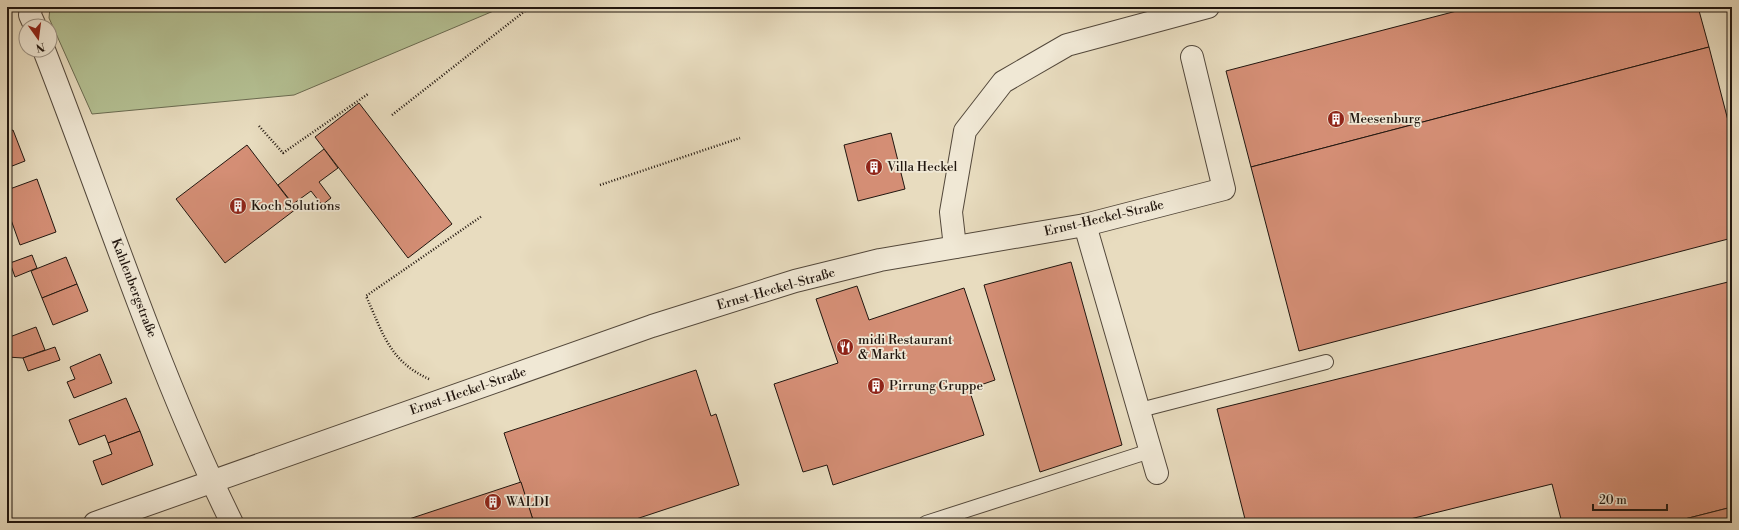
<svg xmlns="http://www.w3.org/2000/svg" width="1739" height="530" viewBox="0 0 1739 530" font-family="'Libre Bodoni',serif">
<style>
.green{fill:#b4c093;stroke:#6a6b51}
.building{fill:#d48e75;stroke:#21160f}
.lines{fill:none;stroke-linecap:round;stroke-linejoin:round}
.lane-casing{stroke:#53483b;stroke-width:16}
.street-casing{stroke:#53483b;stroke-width:24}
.path{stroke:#21160f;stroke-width:2.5;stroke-dasharray:1 2;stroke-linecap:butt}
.lane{stroke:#f0e8d5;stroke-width:14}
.street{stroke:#f0e8d5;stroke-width:22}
.labels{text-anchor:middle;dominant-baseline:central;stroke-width:3.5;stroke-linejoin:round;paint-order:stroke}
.poi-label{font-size:13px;fill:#21160f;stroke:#f0e8d5;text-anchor:start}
.street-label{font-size:13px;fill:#21160f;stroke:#f0e8d5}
</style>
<rect width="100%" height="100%" fill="#e8dcbf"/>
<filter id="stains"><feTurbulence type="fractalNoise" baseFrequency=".005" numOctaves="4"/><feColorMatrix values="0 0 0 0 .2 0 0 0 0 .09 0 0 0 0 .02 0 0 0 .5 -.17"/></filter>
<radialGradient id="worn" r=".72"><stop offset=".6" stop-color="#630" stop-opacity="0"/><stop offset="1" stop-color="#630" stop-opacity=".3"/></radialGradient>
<path class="green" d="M50 7H503L294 95 92 114 49 18Z"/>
<g class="building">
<path d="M1472 7H1698L1709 47 1251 167 1226 71Z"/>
<path d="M1709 47 1732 136V238L1299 351 1251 167Z"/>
<path d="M359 103 452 224 408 258 315 137Z"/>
<path d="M13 130 25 161 7 168V132Z"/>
<path d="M891 133 905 189 858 201 844 145Z"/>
<path d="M247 145 296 209 225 263 176 199Z"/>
<path d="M324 149 338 168 319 182 331 198 322 205 311 191 293 204 278 185Z"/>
<path d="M37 179 56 232 20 245 10 217 7 218V190Z"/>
<path d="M32 255 37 268 15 277 10 263Z"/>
<path d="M66 257 77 284 42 298 31 271Z"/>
<path d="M1071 262 1122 445 1040 472 984 285Z"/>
<path d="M1732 281V507L1669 523H1562L1552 484 1394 523H1246L1217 409Z"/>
<path d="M77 284 88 311 53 325 42 298Z"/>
<path d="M857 286 869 320 964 288 995 380 969 389 984 435 833 485 827 465 803 472 774 384 838 363 816 299Z"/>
<path d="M36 327 45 350 23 358 7 357V338Z"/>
<path d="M55 347 60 360 28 371 23 358Z"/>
<path d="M100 354 112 383 74 398 67 382 75 379 70 367Z"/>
<path d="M696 370 711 416 716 414 739 485 624 523H534L504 433Z"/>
<path d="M126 398 140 431 108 443 105 435 79 445 69 420Z"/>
<path d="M140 431 153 465 102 485 93 461 112 454 108 443Z"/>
<path d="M521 482 534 523H397Z"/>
<path d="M1732 507V523H1669Z"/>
</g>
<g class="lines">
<g class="lane-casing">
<g id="lane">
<path d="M1140 410 1326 362"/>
<path d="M926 523 1150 451"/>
</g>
</g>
<g class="street-casing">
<g id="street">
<path d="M31 7 30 15 35 26"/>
<path d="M44 50C106 208 157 371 232 523"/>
<path d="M1085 225 1157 473"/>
<path d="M955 247 951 212 965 131 1003 82 1067 45 1208 7"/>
<path d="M95 523 652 326 795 281 880 260 1085 225 1224 189 1192 57"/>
</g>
</g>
<g class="path">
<path d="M392 115 530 7"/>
<path d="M259 126 283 153 368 94"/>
<path d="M600 185 740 138"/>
<path d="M429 379C389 361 383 333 366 296L482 216"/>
</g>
<use href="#lane" class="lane"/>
<use href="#street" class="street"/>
</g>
<defs>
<g id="building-disc" transform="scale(0.9)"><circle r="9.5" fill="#8f2418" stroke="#f0e8d5"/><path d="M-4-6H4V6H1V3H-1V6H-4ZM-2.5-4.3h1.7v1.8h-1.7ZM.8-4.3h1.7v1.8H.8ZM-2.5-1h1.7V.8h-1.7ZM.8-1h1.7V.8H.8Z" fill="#fff"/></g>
<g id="restaurant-disc" transform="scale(0.9)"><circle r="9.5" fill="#8f2418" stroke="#f0e8d5"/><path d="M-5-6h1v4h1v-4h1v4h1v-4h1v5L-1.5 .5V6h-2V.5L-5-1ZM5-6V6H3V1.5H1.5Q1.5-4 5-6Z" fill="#fff"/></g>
</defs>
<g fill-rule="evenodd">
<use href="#building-disc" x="1336" y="119"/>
<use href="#building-disc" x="874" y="167"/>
<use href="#building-disc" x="238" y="206"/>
<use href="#restaurant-disc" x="845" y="347"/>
<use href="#building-disc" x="876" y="386"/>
<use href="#building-disc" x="493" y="502"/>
</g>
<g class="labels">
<g class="poi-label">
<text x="1349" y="119">Meesenburg</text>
<text x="887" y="167">Villa Heckel</text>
<text x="251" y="206">Koch Solutions</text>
<text x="858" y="340">midi Restaurant<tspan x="858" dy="15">&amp; Markt</tspan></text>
<text x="889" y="386">Pirrung Gruppe</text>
<text x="506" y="502">WALDI</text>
</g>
<g class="street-label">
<text transform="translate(1104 218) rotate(-13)">Ernst-Heckel-Straße</text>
<text transform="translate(134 288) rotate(69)">Kahlenbergstraße</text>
<text transform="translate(776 289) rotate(-16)">Ernst-Heckel-Straße</text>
<text transform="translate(468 391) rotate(-19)">Ernst-Heckel-Straße</text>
</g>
</g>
<rect width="1739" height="530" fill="none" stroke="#e8dcbf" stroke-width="24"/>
<rect x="8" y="8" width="1723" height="514" fill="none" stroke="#21160f" stroke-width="2"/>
<rect x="12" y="12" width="1715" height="506" fill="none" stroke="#21160f"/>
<g transform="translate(38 38) rotate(166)"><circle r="19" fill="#f0e8d5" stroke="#9d9486"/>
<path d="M0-3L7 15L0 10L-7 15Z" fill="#8f2418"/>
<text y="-6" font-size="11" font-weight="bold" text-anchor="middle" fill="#21160f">N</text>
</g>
<path d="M1593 504v6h74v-6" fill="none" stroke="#21160f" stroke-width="2"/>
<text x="1599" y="504" font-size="12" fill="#21160f" stroke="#f0e8d5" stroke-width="3" paint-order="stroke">20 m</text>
<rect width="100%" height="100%" filter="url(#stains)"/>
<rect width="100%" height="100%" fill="url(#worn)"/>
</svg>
